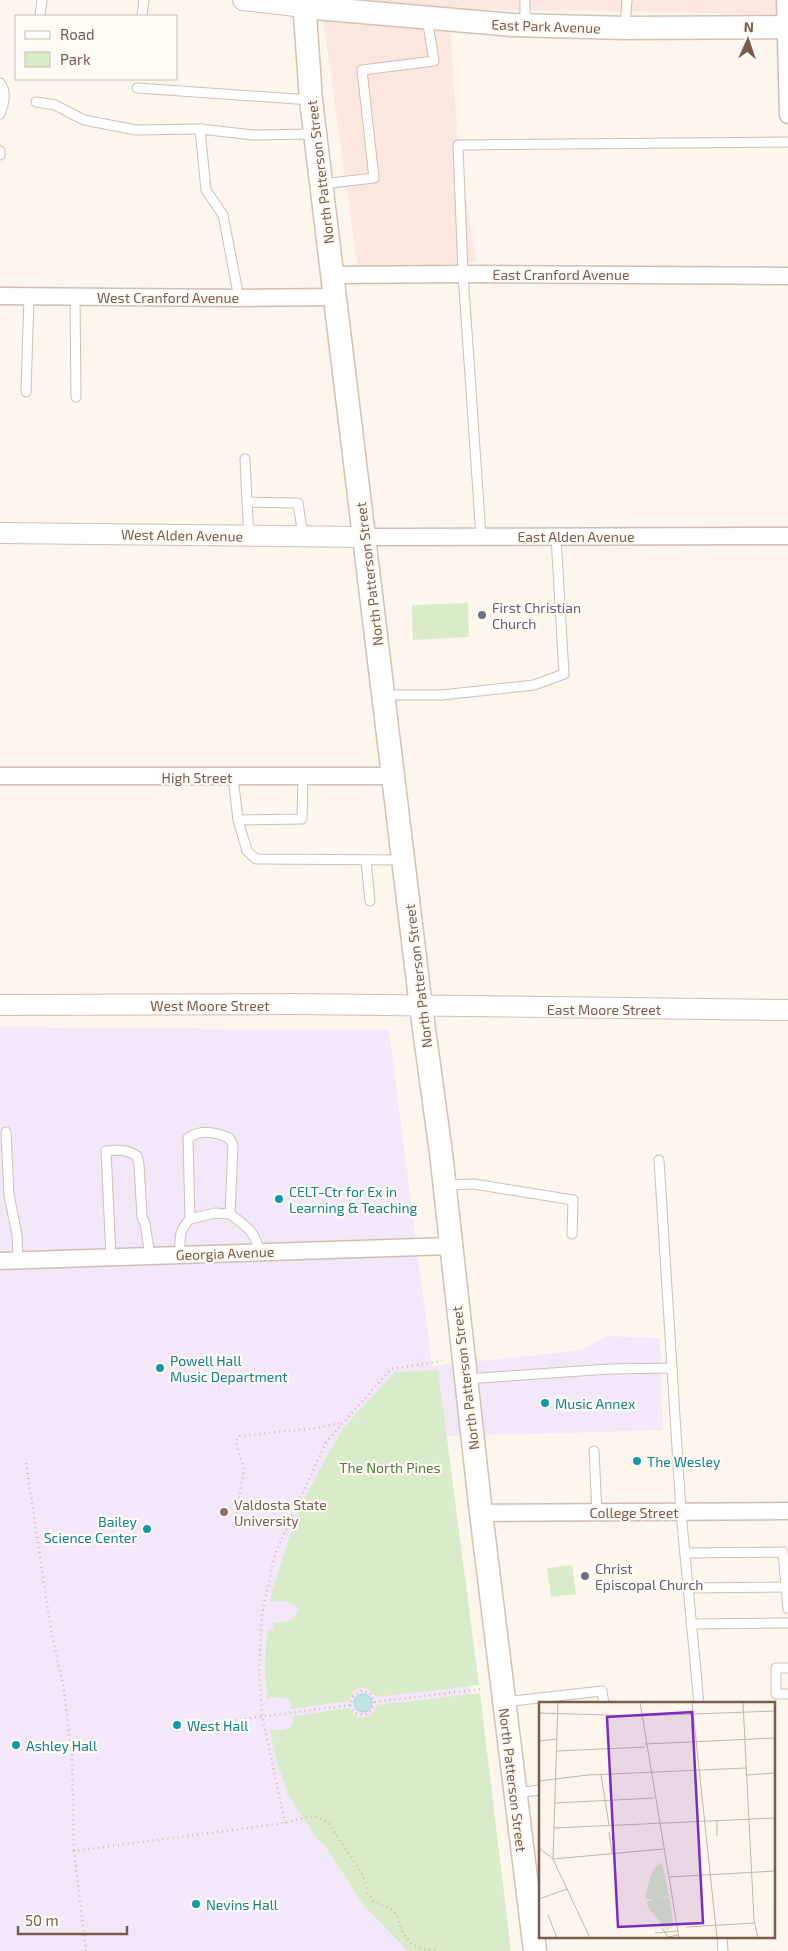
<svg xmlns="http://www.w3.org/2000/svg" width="788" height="1951" viewBox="0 0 788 1951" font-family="'Exo 2',sans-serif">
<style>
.commercial{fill:#fde8e0}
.education{fill:#f3e8fa}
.green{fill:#d8ecc9}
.water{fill:#bfe3e8;stroke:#a5d3da}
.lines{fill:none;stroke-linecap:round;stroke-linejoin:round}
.service-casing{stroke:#d1beb0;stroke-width:11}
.minor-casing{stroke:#d1beb0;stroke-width:19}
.tertiary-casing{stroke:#d1beb0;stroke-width:22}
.secondary-casing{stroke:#d6c0b0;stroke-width:25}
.path{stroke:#d9b8a5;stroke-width:2.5;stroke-dasharray:1 4;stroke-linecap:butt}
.service{stroke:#fff;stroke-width:9}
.minor{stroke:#fff;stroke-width:16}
.tertiary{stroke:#fff;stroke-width:20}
.secondary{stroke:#fff;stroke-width:22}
.worship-dot{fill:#6b7280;stroke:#fffaf3;stroke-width:2}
.culture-dot{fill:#0f9aa8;stroke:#fffaf3;stroke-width:2}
.education-dot{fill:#8d6e63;stroke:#fffaf3;stroke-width:2}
.labels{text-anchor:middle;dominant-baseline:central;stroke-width:4.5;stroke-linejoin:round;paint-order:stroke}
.street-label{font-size:14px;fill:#7a5c4d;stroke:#fffaf3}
.worship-label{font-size:14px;fill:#5b616d;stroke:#fffaf3;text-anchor:start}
.culture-label{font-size:14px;fill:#0d838f;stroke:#fffaf3;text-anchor:start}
.park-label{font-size:14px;fill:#537a41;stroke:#fffaf3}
.education-label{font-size:14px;fill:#785e54;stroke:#fffaf3;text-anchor:start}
.inset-road{fill:none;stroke:#c5b3a7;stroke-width:1}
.view{fill:#7b2cbf;fill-opacity:0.15;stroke:#7b2cbf;stroke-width:2.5}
.inset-edge{fill:none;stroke:#7a5c4d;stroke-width:2.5}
</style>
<rect width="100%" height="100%" fill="#fdf6ec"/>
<path class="commercial" d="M326 0H788V14L449 9 458 145 476 262 358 270 324 26Z"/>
<path class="education" d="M0 1027 389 1030 432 1366 582 1350 606 1336 660 1338 663 1430 440 1437 457 1587 504 1951H0Z"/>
<g class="green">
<path d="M468 603 469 637 413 640 412 605Z"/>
<path d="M438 1370 479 1685 376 1697C371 1689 362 1685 353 1691L348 1701 291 1709V1704L286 1698 271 1697 267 1700 265 1667 267 1631 274 1630 273 1623C284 1622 296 1622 298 1609 292 1599 281 1600 270 1602L271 1595 297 1513 328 1454 345 1426 395 1372Z"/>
<path d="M572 1565 576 1594 551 1597 547 1568Z"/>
<path d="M480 1693 511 1951H408L364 1906 324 1844 317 1839 289 1797 276 1759 270 1729C278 1731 285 1731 292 1726L294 1716 349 1708 357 1717C368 1719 373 1714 377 1705Z"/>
</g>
<circle class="water" cx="363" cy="1703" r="9"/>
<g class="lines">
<g class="service-casing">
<g id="service">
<path d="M525 0V26"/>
<path d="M40 16 42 0"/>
<path d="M142 16 144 0"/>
<path d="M625 27 627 0"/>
<path d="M0 83C7 91 4 105 0 114"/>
<path d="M137 88 311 100"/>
<path d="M36 102 55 105 84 120 136 130 200 129"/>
<path d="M0 151V155"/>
<path d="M322 184 374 178 362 70 434 61 427 18"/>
<path d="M75 297 76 397"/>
<path d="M239 298 223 215 206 190 200 129 253 135 315 134"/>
<path d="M26 392 29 296"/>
<path d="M245 459 247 502 298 503 303 536"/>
<path d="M247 502 249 536"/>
<path d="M481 536 463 274 458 145 788 142"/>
<path d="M384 695H442L534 685 564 674 556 536"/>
<path d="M233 777 238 820 247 851 256 859 404 860"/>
<path d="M238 820 302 819 303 776"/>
<path d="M366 861 370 901"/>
<path d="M6 1132 9 1195 17 1235 18 1260"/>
<path d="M659 1160 681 1512 699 1704"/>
<path d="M444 1185 474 1184 573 1200 572 1234"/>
<path d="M190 1219 215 1213 230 1214"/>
<path d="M180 1255C180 1238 178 1232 190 1219L188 1138C201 1129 215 1132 229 1138L233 1145 230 1214C245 1225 257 1233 259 1252"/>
<path d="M111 1257 106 1151C117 1150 127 1149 137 1156L139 1164 142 1217 145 1224 150 1256"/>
<path d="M466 1379 610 1369 672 1368"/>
<path d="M594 1451 597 1512"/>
<path d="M685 1553 783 1552 788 1609"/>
<path d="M688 1588 786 1587"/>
<path d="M691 1624 788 1623"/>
<path d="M788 1668H776V1694H788"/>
<path d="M504 1702 602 1691 604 1704"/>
<path d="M516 1793 540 1790"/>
<path d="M722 1937 723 1951"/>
</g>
</g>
<g class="minor-casing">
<g id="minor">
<path d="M785 0 788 115"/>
<path d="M333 275 463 274 788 276"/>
<path d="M0 296 239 298 336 297"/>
<path d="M364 537 788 536"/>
<path d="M0 776H394"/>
<path d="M0 1261 450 1246"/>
<path d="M481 1513 788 1511"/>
</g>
</g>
<g class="tertiary-casing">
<g id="tertiary">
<path d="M243 0 304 7"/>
<path d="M0 533 364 537"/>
<path d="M0 1005 294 1004 788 1010"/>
</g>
</g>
<g class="secondary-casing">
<g id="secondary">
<path d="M304 0 311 100 421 1007 441 1153 481 1513 535 1951"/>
<path d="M304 7 513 25 625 28 788 27"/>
</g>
</g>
<g class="path">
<path d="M26 1463 51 1630 64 1689 72 1758 74 1851"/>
<path d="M289 1522 237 1526V1510L244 1470 236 1442 237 1438 240 1436 317 1428 342 1422"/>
<path d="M374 1702 372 1710 364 1715 355 1713 350 1705 353 1696 361 1691 370 1693 374 1702 482 1689"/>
<path d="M235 1720 350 1705"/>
<path d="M285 1823 262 1716 259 1668 262 1614 275 1554 326 1442 391 1369 442 1361"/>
<path d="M86 1951 74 1851 285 1823 307 1817H316L327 1821 363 1875 368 1894 373 1901 392 1910 397 1915 403 1934 412 1944 422 1949 437 1951"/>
</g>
<use href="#service" class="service"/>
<use href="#minor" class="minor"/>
<use href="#tertiary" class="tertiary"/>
<use href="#secondary" class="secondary"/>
</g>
<g class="worship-dot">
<circle cx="482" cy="615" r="5"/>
<circle cx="585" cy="1576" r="5"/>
</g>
<g class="culture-dot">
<circle cx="279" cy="1199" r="5"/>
<circle cx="160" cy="1368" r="5"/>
<circle cx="545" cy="1403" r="5"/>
<circle cx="637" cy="1461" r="5"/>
<circle cx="147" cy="1529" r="5"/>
<circle cx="177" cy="1725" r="5"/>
<circle cx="16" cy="1745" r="5"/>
<circle cx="196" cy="1904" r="5"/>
</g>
<circle class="education-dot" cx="224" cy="1512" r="5"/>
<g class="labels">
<g class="street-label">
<text transform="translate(546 26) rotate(2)">East Park Avenue</text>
<text transform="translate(320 172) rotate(-97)">North Patterson Street</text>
<text x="561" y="274">East Cranford Avenue</text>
<text x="168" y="297">West Cranford Avenue</text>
<text transform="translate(182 535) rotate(1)">West Alden Avenue</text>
<text x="576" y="536">East Alden Avenue</text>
<text transform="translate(369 574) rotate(-97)">North Patterson Street</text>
<text x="197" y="777">High Street</text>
<text transform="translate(418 976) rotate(-97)">North Patterson Street</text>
<text x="210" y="1005">West Moore Street</text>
<text x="604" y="1009">East Moore Street</text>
<text transform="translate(225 1253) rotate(-2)">Georgia Avenue</text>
<text transform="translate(465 1378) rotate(-97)">North Patterson Street</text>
<text x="634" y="1512">College Street</text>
<text transform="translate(513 1780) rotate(83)">North Patterson Street</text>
</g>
<g class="worship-label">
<text x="492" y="607">First Christian<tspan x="492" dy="16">Church</tspan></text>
<text x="595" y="1568">Christ<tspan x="595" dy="16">Episcopal Church</tspan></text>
</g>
<g class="culture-label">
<text x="289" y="1191">CELT-Ctr for Ex in<tspan x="289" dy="16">Learning &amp; Teaching</tspan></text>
<text x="170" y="1360">Powell Hall<tspan x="170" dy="16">Music Department</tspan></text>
<text x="555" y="1403">Music Annex</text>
<text x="647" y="1461">The Wesley</text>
<text x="137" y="1521" text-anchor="end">Bailey<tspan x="137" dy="16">Science Center</tspan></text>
<text x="187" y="1725">West Hall</text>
<text x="26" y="1745">Ashley Hall</text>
<text x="206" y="1904">Nevins Hall</text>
</g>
<g class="park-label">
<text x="390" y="1467">The North Pines</text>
</g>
<g class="education-label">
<text x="234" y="1504">Valdosta State<tspan x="234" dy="16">University</tspan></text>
</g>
</g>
<g transform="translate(539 1702)">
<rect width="236" height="236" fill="#fdf6ec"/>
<path d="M123 160 130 194 115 197 130 195 135 224 128 228 110 207 107 200 115 197H107L106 193 114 167Z" fill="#d8ecc9"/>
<path class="inset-road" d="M19 0 14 157 51 236M101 0 140 236M153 0 178 236M204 0 215 218 219 236M0 11 101 14M101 14 237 9M0 39 18 37M106 42 237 36M18 49 106 45M62 73 70 123M207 73 237 71M0 79 49 73 207 66M16 101 115 96M178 118V134M15 126 237 116M70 130 73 151M0 146 14 157 124 147M130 175 237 169M0 197 28 187M9 213 18 236M147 225 216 221M123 226 129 235 139 233M116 231 138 229"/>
<path class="view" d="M153 10 164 221 79 225 68 15Z"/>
<rect width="236" height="236" class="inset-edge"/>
</g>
<rect x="15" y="15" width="162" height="65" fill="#fffaf3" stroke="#cabbb1"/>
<rect x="25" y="31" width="25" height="8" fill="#ffffff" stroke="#cabbb1"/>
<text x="60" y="40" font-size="15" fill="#7a5c4d">Road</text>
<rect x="25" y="52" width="25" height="15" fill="#d8ecc9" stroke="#cabbb1"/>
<text x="60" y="65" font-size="15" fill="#7a5c4d">Park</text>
<g transform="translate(748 40) rotate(3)" stroke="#fffaf3" stroke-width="4" paint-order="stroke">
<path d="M0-4L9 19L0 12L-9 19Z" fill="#7a5c4d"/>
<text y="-8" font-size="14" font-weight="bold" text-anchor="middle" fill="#7a5c4d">N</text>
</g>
<path d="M18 1926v8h109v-8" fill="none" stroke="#7a5c4d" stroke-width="2.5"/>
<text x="25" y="1926" font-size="15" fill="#7a5c4d" stroke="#fffaf3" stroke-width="4" paint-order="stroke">50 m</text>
</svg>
